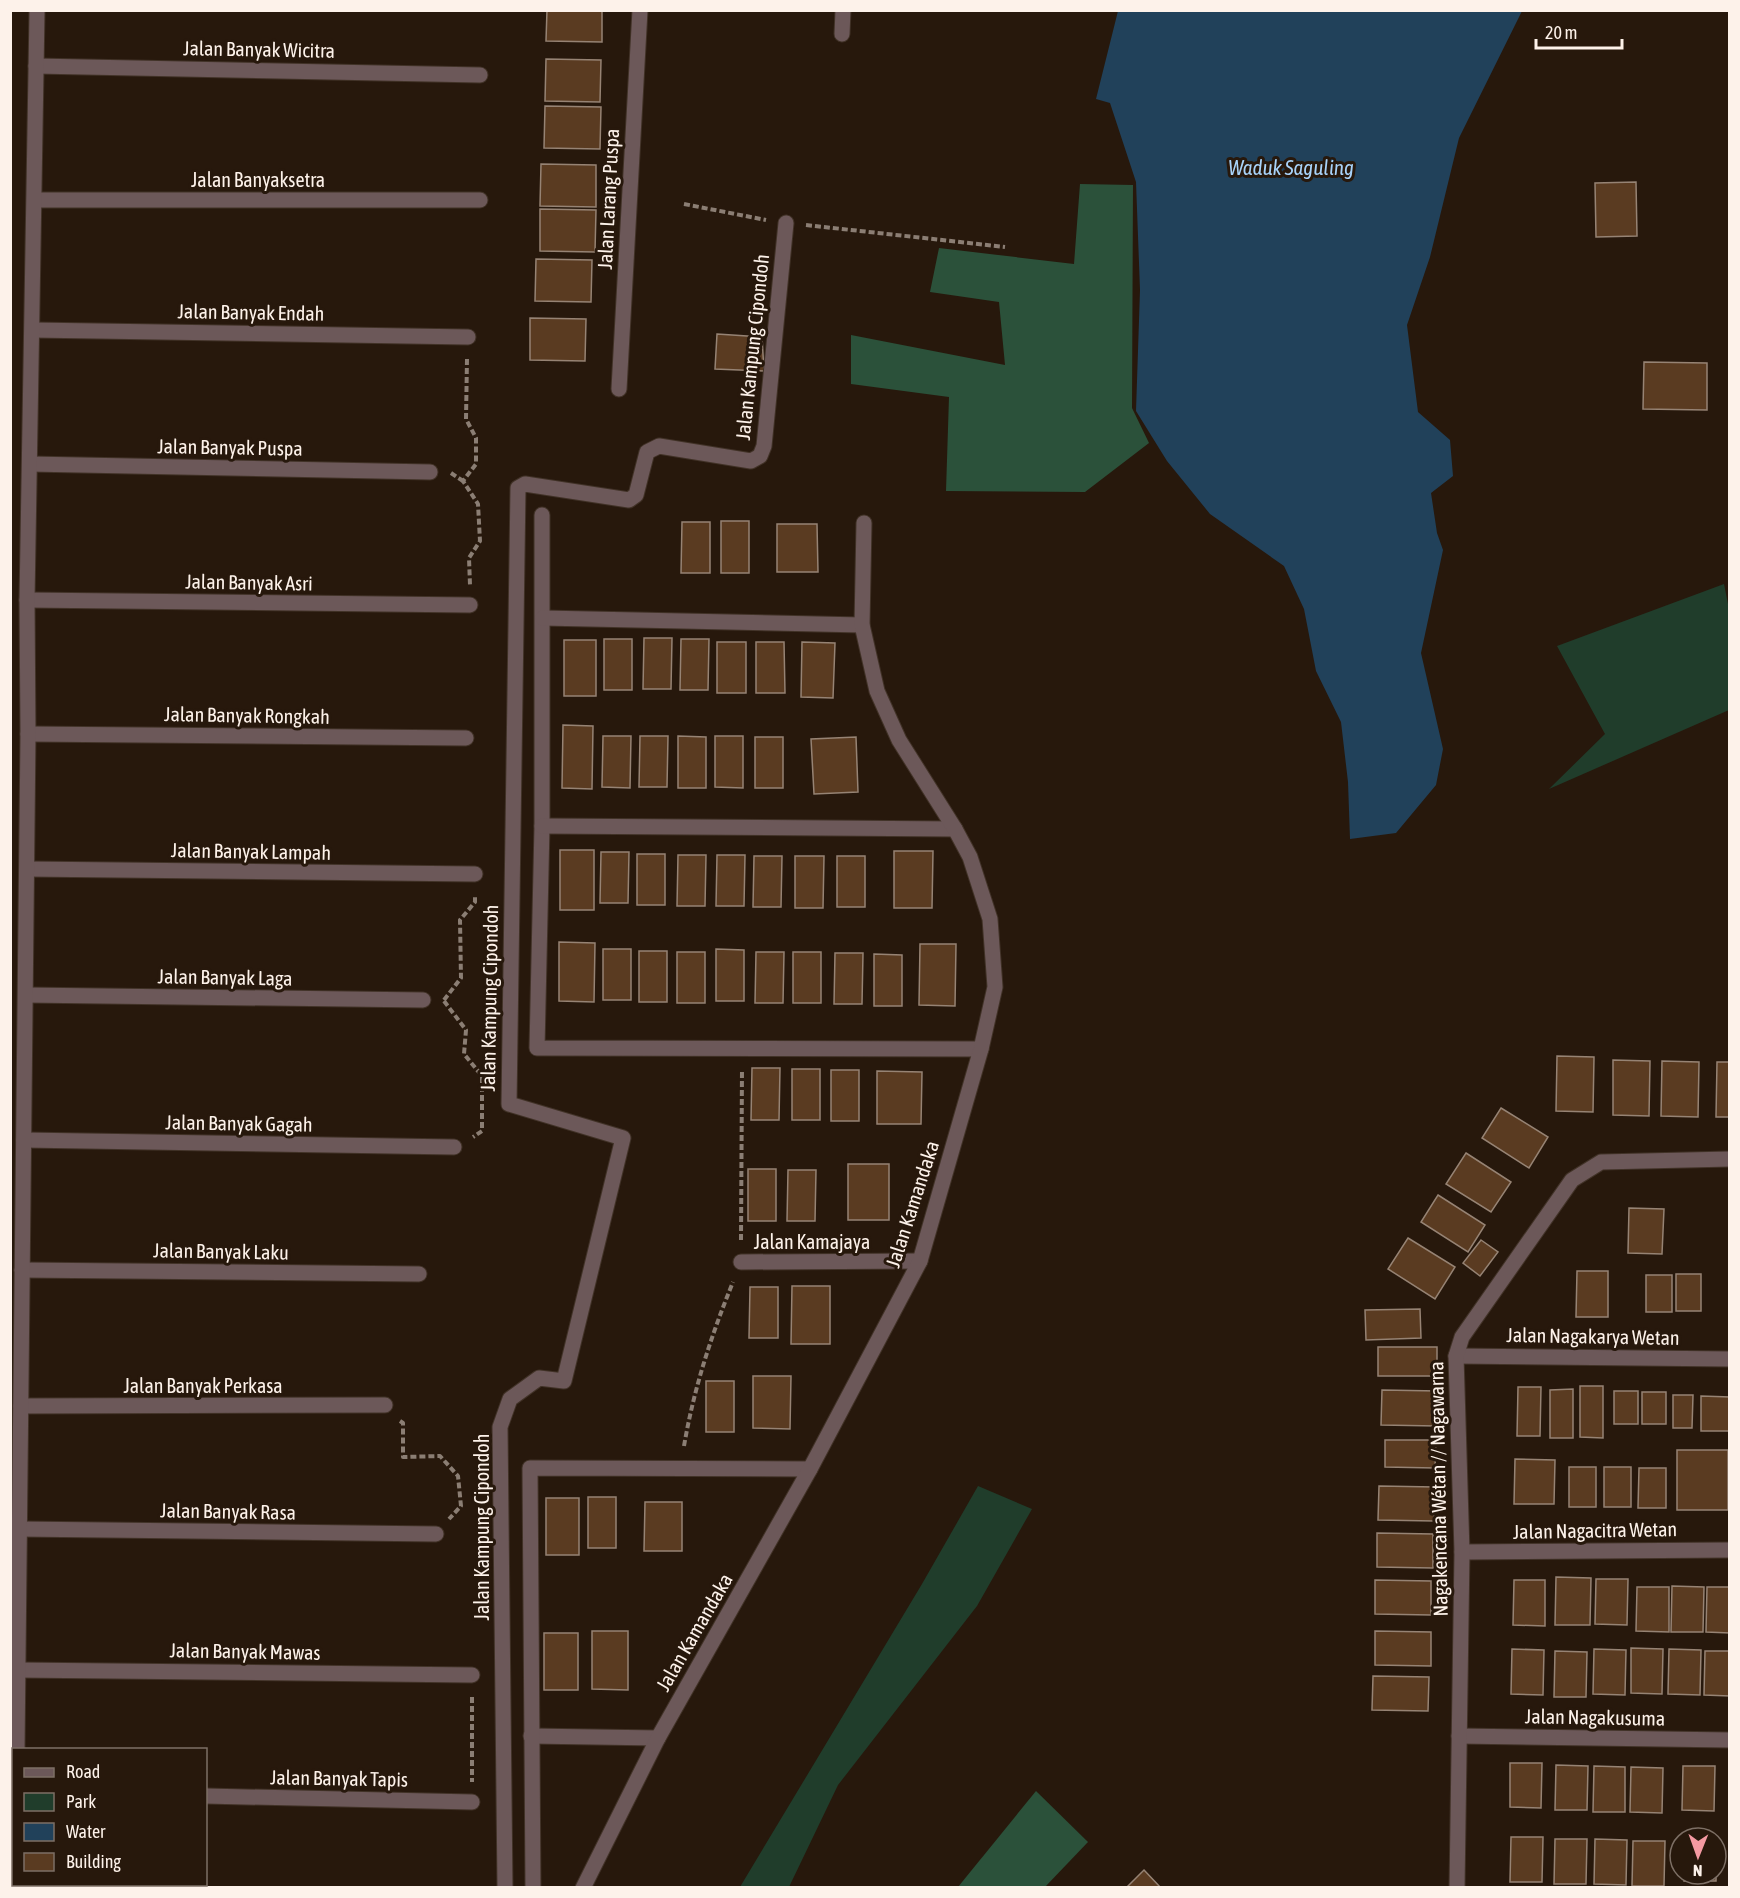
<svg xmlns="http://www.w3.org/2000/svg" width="1740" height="1898" viewBox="0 0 1740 1898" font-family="'Asap Condensed',sans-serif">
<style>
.green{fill:#203d2b}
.forest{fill:#2b513a}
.water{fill:#21415a}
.building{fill:#5a3b21;stroke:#968374;stroke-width:1.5}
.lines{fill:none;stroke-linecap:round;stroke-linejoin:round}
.minor-casing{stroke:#413227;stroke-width:17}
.path{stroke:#8b7e74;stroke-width:4;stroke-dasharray:6 3;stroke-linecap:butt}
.minor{stroke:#6c5859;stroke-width:15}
.labels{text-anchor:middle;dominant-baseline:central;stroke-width:6;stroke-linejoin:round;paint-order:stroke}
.street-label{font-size:20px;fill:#fdf2ea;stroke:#27180c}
.water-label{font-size:21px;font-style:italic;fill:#a8d3fa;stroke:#27180c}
</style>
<rect width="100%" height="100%" fill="#27180c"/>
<g class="green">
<path d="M1724 584 1730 614 1729 710 1549 789 1605 734 1557 646Z"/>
<path d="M978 1486 1032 1509 977 1606 838 1785 789 1887H740L922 1584Z"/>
</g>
<g class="forest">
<path d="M1080 184 1133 185 1132 408 1149 443 1085 492 946 491 949 397 851 384V335L1005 365 999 302 930 292 939 248 1074 264Z"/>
<path d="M1036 1791 1088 1842 1045 1887H958Z"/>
</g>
<path class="water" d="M1118 11H1522L1459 138 1430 257 1407 325 1418 412 1450 440 1453 476 1431 493 1437 533 1443 550 1421 653 1443 749 1436 785 1396 833 1350 839 1348 782 1341 722 1316 671 1304 609 1284 566 1210 514 1167 461 1136 411 1140 290 1136 182 1110 103 1096 99Z"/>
<g class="building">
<path d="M547 10H602V42L546 41Z"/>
<path d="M546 59 601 60 600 102 545 101Z"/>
<path d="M545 106 601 107 600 149 544 148Z"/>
<path d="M541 164 596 165V207L540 206Z"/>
<path d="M1636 182 1637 236 1596 237 1595 183Z"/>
<path d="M540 209 596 210 595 252 540 251Z"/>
<path d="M536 259 592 260 591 302 535 301Z"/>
<path d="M530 318 586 319 585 361 530 360Z"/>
<path d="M717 334 762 337 764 371 715 369Z"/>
<path d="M1644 362 1707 363V410L1643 409Z"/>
<rect x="721" y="521" width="28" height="52"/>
<path d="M682 522H710V573H681Z"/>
<path d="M777 524H817L818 572H777Z"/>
<path d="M644 638H672L671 689H643Z"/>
<rect x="604" y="639" width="28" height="51"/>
<path d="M681 639H709L708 690H680Z"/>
<rect x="564" y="640" width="32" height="56"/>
<rect x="717" y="642" width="29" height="51"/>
<path d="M756 642H784L785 693H756Z"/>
<path d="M802 642 835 643 833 698 801 697Z"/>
<path d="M563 725 593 726 592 789 562 788Z"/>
<path d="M603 736H631L630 788 602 787Z"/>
<path d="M640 736H668L667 787H639Z"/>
<path d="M678 736 706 737V788H678Z"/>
<path d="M715 736H743V788L715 787Z"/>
<rect x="755" y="737" width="28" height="51"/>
<path d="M856 737 858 792 814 794 811 739Z"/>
<rect x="560" y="850" width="34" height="60"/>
<path d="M894 851H933L932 908H894Z"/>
<path d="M601 852H629L628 903H600Z"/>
<rect x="637" y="854" width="28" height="51"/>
<path d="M678 855H706L705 906H677Z"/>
<path d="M717 855H745L744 906H716Z"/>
<path d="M754 856H782L781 907H753Z"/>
<path d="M795 856H824L823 908H795Z"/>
<rect x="837" y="856" width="28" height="51"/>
<path d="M559 942 595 943 594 1002 559 1001Z"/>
<path d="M920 944H956L955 1006 919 1005Z"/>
<rect x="603" y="949" width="28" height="51"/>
<path d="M716 949 744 950V1001H716Z"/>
<rect x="639" y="951" width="28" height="51"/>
<rect x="677" y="952" width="28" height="51"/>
<path d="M756 952H784L783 1003H755Z"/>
<rect x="793" y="952" width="28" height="51"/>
<path d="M835 953H863L862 1004H834Z"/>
<path d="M874 954 902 955V1006H874Z"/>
<path d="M1557 1056 1594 1057 1593 1112 1556 1111Z"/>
<path d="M1613 1060 1650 1061 1649 1116 1613 1115Z"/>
<path d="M1662 1061 1699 1062 1698 1117 1661 1116Z"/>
<path d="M1717 1062H1730V1117H1716Z"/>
<path d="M752 1068H780L779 1120H751Z"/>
<rect x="792" y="1069" width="28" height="51"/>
<rect x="831" y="1070" width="28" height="51"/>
<path d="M877 1071 922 1072 921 1124H877Z"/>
<path d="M1501 1108 1548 1137 1529 1168 1482 1138Z"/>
<path d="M1466 1153 1511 1182 1491 1212 1446 1184Z"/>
<rect x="848" y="1164" width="41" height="56"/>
<rect x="748" y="1169" width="28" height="52"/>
<path d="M788 1170H816L815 1221H787Z"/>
<path d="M1438 1195 1485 1225 1468 1252 1421 1222Z"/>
<path d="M1629 1208 1664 1209 1662 1254 1628 1253Z"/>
<path d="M1408 1238 1455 1267 1435 1299 1388 1269Z"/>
<path d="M1481 1240 1498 1252 1480 1276 1463 1263Z"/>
<path d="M1577 1271H1608V1317H1576Z"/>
<rect x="1676" y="1274" width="25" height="37"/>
<rect x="1646" y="1275" width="26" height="37"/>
<path d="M792 1286H830V1344H791Z"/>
<path d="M750 1287H778V1338H749Z"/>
<path d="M1420 1309 1421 1338 1366 1340 1365 1310Z"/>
<rect x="1378" y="1347" width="59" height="29"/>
<path d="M753 1376H791L790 1429 753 1428Z"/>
<rect x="706" y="1381" width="28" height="51"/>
<path d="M1580 1386H1603V1438L1580 1437Z"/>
<path d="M1518 1387H1541L1540 1436H1517Z"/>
<path d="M1573 1389V1438H1550V1390Z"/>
<path d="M1382 1390 1438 1391 1437 1426 1381 1425Z"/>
<rect x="1614" y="1391" width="24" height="33"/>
<rect x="1642" y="1392" width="24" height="32"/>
<path d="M1673 1395H1693L1692 1428H1673Z"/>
<path d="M1701 1396 1730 1397V1431H1701Z"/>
<path d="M1385 1440H1436L1435 1468 1385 1467Z"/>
<rect x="1677" y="1450" width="51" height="60"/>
<path d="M1515 1459 1555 1460 1554 1504H1514Z"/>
<rect x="1569" y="1467" width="27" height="40"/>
<rect x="1604" y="1467" width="27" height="40"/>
<path d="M1639 1468H1666V1508H1638Z"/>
<path d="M1379 1486 1435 1487 1434 1521 1378 1520Z"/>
<rect x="588" y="1497" width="28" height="51"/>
<rect x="546" y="1498" width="33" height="57"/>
<path d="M645 1502H682V1551H644Z"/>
<path d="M1377 1533 1433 1534V1568L1377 1567Z"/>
<path d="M1556 1577 1591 1578 1590 1625H1555Z"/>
<path d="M1596 1579H1628L1627 1625 1595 1624Z"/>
<path d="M1375 1580 1431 1581V1615L1375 1614Z"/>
<path d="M1514 1580H1545V1626L1513 1625Z"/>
<path d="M1672 1586 1704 1587 1703 1632H1671Z"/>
<path d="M1637 1587H1669V1632L1636 1631Z"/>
<path d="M1707 1587H1730V1633L1706 1632Z"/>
<path d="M592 1631H628V1690L592 1689Z"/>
<path d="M1375 1631 1431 1632V1666L1375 1665Z"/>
<rect x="544" y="1633" width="34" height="57"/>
<path d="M1631 1648 1663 1649 1662 1694 1631 1693Z"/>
<path d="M1512 1649 1544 1650 1543 1695 1511 1694Z"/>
<path d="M1594 1649 1626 1650 1625 1695 1593 1694Z"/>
<path d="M1669 1649 1701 1650 1700 1695 1668 1694Z"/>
<path d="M1555 1651 1587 1652 1586 1697H1554Z"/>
<path d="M1705 1651H1730V1696L1704 1695Z"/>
<path d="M1373 1676 1429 1677 1428 1711 1372 1710Z"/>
<path d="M1510 1763H1542L1541 1808 1510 1807Z"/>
<path d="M1556 1765 1588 1766 1587 1810H1555Z"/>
<path d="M1594 1766 1625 1767V1812H1593Z"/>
<path d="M1683 1766H1715L1714 1811 1682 1810Z"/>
<path d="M1631 1767 1663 1768 1662 1813 1630 1812Z"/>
<path d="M1511 1837H1543L1542 1882H1510Z"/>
<path d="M1555 1839H1587L1586 1884H1554Z"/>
<path d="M1595 1839 1627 1840 1626 1885 1594 1884Z"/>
<path d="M1633 1841H1665L1664 1886H1632Z"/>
<path d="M1144 1870 1161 1888H1126Z"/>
<rect x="1684" y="1874" width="32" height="7"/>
</g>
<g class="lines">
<g class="minor-casing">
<g id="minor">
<path d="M842 34 843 10"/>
<path d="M36 66 480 75"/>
<path d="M35 200H480"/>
<path d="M33 330 468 337"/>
<path d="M619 389 640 10"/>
<path d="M30 464 430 472"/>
<path d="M542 515V826L537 1048 981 1049"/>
<path d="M27 600 470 605"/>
<path d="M543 618 862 625"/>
<path d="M28 734 466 738"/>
<path d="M542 826 955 829"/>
<path d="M27 869 475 874"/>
<path d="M26 995 423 1000"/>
<path d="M24 1140 454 1147"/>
<path d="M741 1262 920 1261"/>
<path d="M22 1270 419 1274"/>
<path d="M1456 1356 1730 1359"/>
<path d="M21 1406 385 1405"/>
<path d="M19 1529 436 1534"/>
<path d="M1462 1552 1730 1550"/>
<path d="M18 1670 472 1675"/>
<path d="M531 1736 658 1738"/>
<path d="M1459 1736 1730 1740"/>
<path d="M17 1750 28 734 27 600 37 12"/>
<path d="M206 1796 472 1802"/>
<path d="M15 1888V1884"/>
<path d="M505 1888 500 1427 510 1399 539 1378 564 1381 623 1138 509 1104 518 488 525 484 629 500 636 495 647 452 659 446 751 461 760 456 764 446 786 223"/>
<path d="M533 1888 530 1468 810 1469"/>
<path d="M583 1888 658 1738 810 1469 920 1261 981 1049 995 987 990 919 970 857 955 829 899 740 877 691 862 625 864 523"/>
<path d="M1457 1888 1462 1552 1456 1356 1462 1337 1572 1180 1601 1162 1730 1159"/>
</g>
</g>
<g class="path">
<path d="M684 204 766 220"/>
<path d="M806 225 1005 247"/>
<path d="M467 359 466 419 476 438V464L463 481 478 504 480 541 469 558 470 585"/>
<path d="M451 473 463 481"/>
<path d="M444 1000 461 978 460 920 475 902V896"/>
<path d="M444 1001 466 1030 464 1054 482 1076V1131L473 1137"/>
<path d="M741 1240 742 1070"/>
<path d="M400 1421 403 1423V1457L440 1456 458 1476 461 1506 449 1519"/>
<path d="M684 1446C694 1388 711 1336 733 1282"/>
<path d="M472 1697V1782"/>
</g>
<use href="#minor" class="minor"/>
</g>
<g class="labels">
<g class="street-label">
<text transform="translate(259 49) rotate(1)">Jalan Banyak Wicitra</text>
<text x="258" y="179">Jalan Banyaksetra</text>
<text transform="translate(608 199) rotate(-87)">Jalan Larang Puspa</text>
<text transform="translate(251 312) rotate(1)">Jalan Banyak Endah</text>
<text transform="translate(752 347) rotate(-84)">Jalan Kampung Cipondoh</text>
<text transform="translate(230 447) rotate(1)">Jalan Banyak Puspa</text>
<text transform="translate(249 582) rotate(1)">Jalan Banyak Asri</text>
<text transform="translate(247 715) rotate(1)">Jalan Banyak Rongkah</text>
<text transform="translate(251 851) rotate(1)">Jalan Banyak Lampah</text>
<text transform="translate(225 977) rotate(1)">Jalan Banyak Laga</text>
<text transform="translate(489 998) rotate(-89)">Jalan Kampung Cipondoh</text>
<text transform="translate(239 1123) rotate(1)">Jalan Banyak Gagah</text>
<text transform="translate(912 1204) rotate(-72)">Jalan Kamandaka</text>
<text x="812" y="1241">Jalan Kamajaya</text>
<text transform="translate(221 1251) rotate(1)">Jalan Banyak Laku</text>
<text transform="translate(1593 1336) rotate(1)">Jalan Nagakarya Wetan</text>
<text x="203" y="1385">Jalan Banyak Perkasa</text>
<text transform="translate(1438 1489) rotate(-91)">Nagakencana Wétan // Nagawarna</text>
<text transform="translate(228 1511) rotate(1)">Jalan Banyak Rasa</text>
<text transform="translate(481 1527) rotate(-90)">Jalan Kampung Cipondoh</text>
<text transform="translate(1595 1530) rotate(-1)">Jalan Nagacitra Wetan</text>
<text transform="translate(694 1632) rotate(-60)">Jalan Kamandaka</text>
<text transform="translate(245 1651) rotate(1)">Jalan Banyak Mawas</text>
<text transform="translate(1595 1717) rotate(1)">Jalan Nagakusuma</text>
<text transform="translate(339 1778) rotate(1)">Jalan Banyak Tapis</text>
</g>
<g class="water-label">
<text x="1291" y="167">Waduk Saguling</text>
</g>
</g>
<rect width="1740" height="1898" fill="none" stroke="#fdf2ea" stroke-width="24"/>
<rect x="12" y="1748" width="195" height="138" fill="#27180c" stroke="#7d6f65" stroke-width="1.5"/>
<rect x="24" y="1768" width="30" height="9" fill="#6c5859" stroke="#7d6f65" stroke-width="1.5"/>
<text x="66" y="1778" font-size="18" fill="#fdf2ea">Road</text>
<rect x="24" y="1793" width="30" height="18" fill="#203d2b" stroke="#7d6f65" stroke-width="1.5"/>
<text x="66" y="1808" font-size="18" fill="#fdf2ea">Park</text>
<rect x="24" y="1823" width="30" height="18" fill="#21415a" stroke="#7d6f65" stroke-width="1.5"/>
<text x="66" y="1838" font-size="18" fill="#fdf2ea">Water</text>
<rect x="24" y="1853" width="30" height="18" fill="#5a3b21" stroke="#7d6f65" stroke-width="1.5"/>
<text x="66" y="1868" font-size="18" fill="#fdf2ea">Building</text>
<g transform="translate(1698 1856) rotate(181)"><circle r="28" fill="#27180c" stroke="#7d6f65" stroke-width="1.5"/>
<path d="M0-4.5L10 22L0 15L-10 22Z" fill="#f49aa2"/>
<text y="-9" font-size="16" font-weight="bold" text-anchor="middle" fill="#fdf2ea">N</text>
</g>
<path d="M1536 39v9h86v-9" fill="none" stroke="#fdf2ea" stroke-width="3"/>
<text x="1545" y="39" font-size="18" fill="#fdf2ea" stroke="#27180c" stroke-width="4.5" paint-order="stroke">20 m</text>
</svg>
